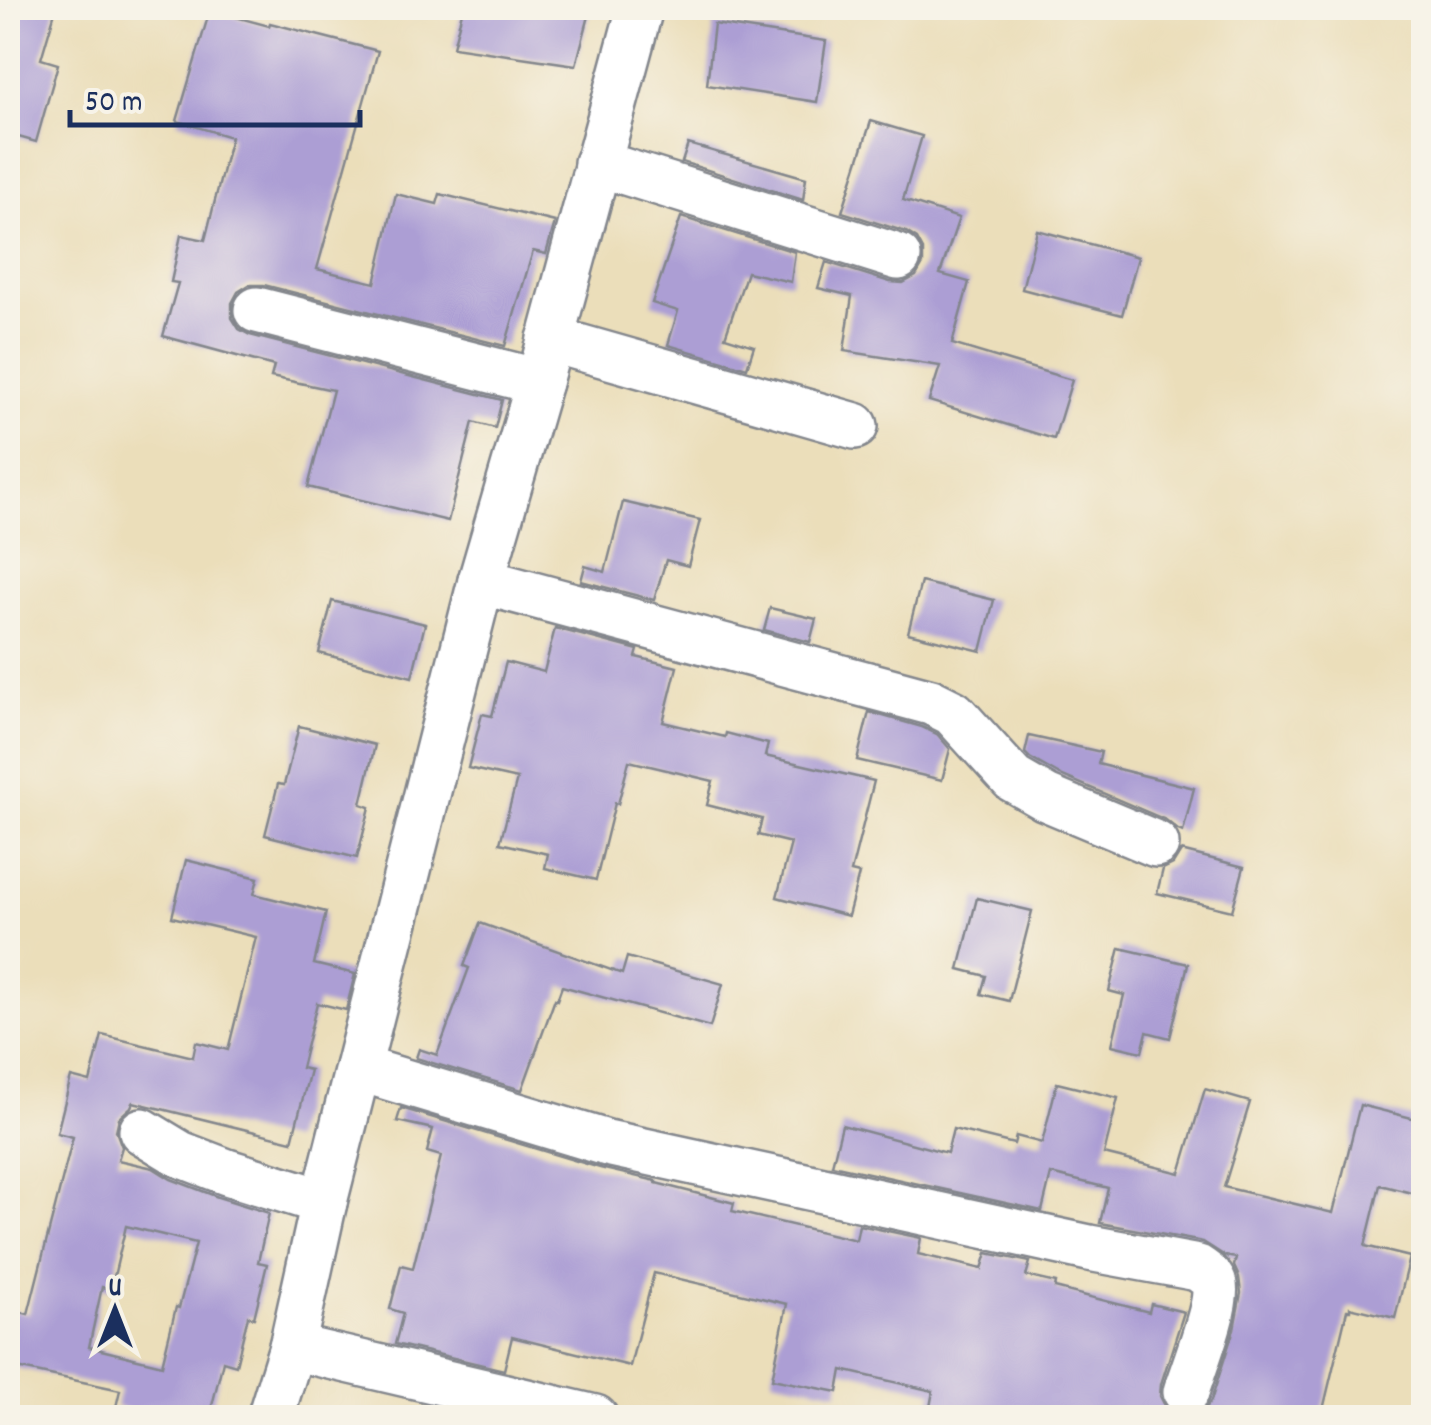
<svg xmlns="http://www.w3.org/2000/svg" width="1431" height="1425" viewBox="0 0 1431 1425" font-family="Dekko,sans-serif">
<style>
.building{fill:#ac9ed4;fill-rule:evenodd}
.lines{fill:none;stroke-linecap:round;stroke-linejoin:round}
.minor-casing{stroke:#83868c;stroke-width:50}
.minor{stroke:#fff;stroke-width:45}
</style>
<rect width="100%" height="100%" fill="#f7f3e8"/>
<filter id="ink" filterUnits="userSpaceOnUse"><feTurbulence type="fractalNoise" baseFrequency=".01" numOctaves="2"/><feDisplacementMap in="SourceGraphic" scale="20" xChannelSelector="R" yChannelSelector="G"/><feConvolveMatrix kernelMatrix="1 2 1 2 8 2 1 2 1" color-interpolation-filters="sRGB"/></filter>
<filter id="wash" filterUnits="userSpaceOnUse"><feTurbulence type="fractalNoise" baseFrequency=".0048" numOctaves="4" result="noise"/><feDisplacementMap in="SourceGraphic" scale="40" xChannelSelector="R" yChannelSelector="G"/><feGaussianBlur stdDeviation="2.25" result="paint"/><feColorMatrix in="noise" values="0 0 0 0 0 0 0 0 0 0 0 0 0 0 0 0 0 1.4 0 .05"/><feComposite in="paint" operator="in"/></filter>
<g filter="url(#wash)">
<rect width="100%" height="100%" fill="#ebdeba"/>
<g id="blocks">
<g class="building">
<path d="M8 8H56L41 59 58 64 36 142 8 134Z"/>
<path d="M463 8H591L576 65 453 47Z"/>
<path d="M210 10 269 26 270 23 378 51 317 269 375 283 396 194 437 204 440 194 555 222 546 254 533 251 505 346 264 285H249L238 292 232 303V318L239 329 250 335 502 400 495 428 473 422 448 521 308 487 333 390 271 377 274 366 163 336 178 283 171 282 181 235 205 240 231 137 177 121Z"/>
<path d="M714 24 826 41 817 102 707 85Z"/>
<path d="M871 121 922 136 903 200 959 218 940 274 969 282 952 344 1072 380 1054 439 929 401 940 366 844 351 852 296 818 288 826 262 890 282 903 283 916 276 923 264V250L917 239 906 232 842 212Z"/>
<path d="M688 144 806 178 803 200 682 162Z"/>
<path d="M681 217 795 252 791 282 747 272 725 337 754 346 747 368 668 345 678 311 652 303Z"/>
<path d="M1037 230 1138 257 1122 315 1022 289Z"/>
<path d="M623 502 700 520 688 566 666 560 654 600 581 581 585 566 605 572Z"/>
<path d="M921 582 994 600 981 651 908 633Z"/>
<path d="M332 601 425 624 412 677 319 653Z"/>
<path d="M770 608 816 619 810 642 764 630Z"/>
<path d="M555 628 638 650 636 657 677 667 663 722 725 737 726 733 768 744 765 756 874 781 851 872 859 874 848 916 777 897 791 843 758 835 762 819 707 805 713 781 629 761 618 804 615 803 596 880 545 868 548 854 500 843 517 779 468 768 482 714 492 716 506 662 544 672Z"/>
<path d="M869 712 922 727 937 734 950 749 942 780 857 760Z"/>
<path d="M299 726 375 745 361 804 370 807 357 858 265 835 278 784 284 785Z"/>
<path d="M1029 736 1101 752 1098 764 1194 788 1183 832 1178 830 1166 820 1058 774 1030 758 1025 753Z"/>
<path d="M1181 851 1244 867 1232 911 1157 893 1163 869 1173 864Z"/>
<path d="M186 860 258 878 254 894 326 912 314 964 355 974 346 1010 317 1003 301 1068 310 1070 292 1141 133 1102 131 1107 119 1118 116 1131 122 1147 118 1160 153 1168 171 1179 218 1197 269 1213 258 1262 267 1264 254 1318 248 1316 236 1365 223 1361 209 1418H160L116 1407 120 1390 8 1366V1309L28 1314 73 1137 57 1133 71 1077 90 1082 102 1035 193 1057 196 1042 228 1050 256 937 172 917ZM126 1226 196 1243 179 1308 176 1307 162 1365 89 1347 102 1287 111 1289Z"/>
<path d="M977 898 1032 911 1009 1001 981 994 986 976 959 969Z"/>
<path d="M480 923 622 974 627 957 723 984 710 1027 562 986 557 1000 555 999 522 1090 416 1058 419 1049 437 1055 469 968 464 966Z"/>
<path d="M1120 948 1188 964 1170 1038 1147 1032 1142 1052 1112 1045 1124 995 1109 991Z"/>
<path d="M1057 1083 1118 1098 1104 1154 1180 1173 1205 1089 1250 1102 1224 1187 1333 1213 1360 1105 1424 1121V1196L1380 1185 1365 1246 1410 1257 1395 1318 1350 1307V1310H1347L1321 1418H1192L1203 1412 1211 1401 1234 1329 1241 1293 1239 1277 1234 1266 1236 1258 1225 1256 1203 1242 1100 1223 1108 1188 1051 1174 1042 1211 832 1165 842 1125 947 1153 953 1129 1014 1144 1016 1136 1042 1143Z"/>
<path d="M401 1108 600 1168 656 1181V1183L734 1203 732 1211 856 1240 859 1225 921 1238 918 1254 982 1269 987 1253 1030 1262 1026 1276 1056 1283 1055 1288 1149 1312 1151 1304 1184 1312 1161 1384 1160 1396 1167 1410 1177 1417 1186 1418H928L933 1391 842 1370 838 1392 772 1379 787 1304 654 1273 630 1366 512 1337 504 1370 395 1344 403 1313 390 1309 401 1265 413 1268 441 1156 427 1152 433 1129 397 1121Z"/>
</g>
</g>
</g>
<g filter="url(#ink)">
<use href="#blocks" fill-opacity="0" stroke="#83868c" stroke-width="2.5"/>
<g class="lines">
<g class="minor-casing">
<g id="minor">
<path d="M597 163 898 257"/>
<path d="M257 310 539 382"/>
<path d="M550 339 855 426"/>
<path d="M481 581 931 702 953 713 1013 779 1046 798 1156 844"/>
<path d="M358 1068 607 1143 1089 1248 1198 1268C1204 1273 1212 1276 1214 1285 1219 1304 1193 1369 1186 1392"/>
<path d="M142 1131 180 1154 227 1172 324 1202"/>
<path d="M292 1347 595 1418"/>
<path d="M270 1418 292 1347 324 1202 481 581 539 382 640 8"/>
</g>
</g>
<use href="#minor" class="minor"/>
</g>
</g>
<rect width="1431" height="1425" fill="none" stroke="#f7f3e8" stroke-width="40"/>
<g transform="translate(115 1310)" stroke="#f7f3e8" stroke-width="8" paint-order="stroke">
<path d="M0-8L18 38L0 25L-18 38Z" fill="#1b2f5e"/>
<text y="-15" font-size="28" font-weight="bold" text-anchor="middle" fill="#1b2f5e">U</text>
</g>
<path d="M70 110v15h290v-15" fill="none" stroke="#1b2f5e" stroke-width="5"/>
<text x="85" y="110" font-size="30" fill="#1b2f5e" stroke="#f7f3e8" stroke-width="8" paint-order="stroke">50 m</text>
</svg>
